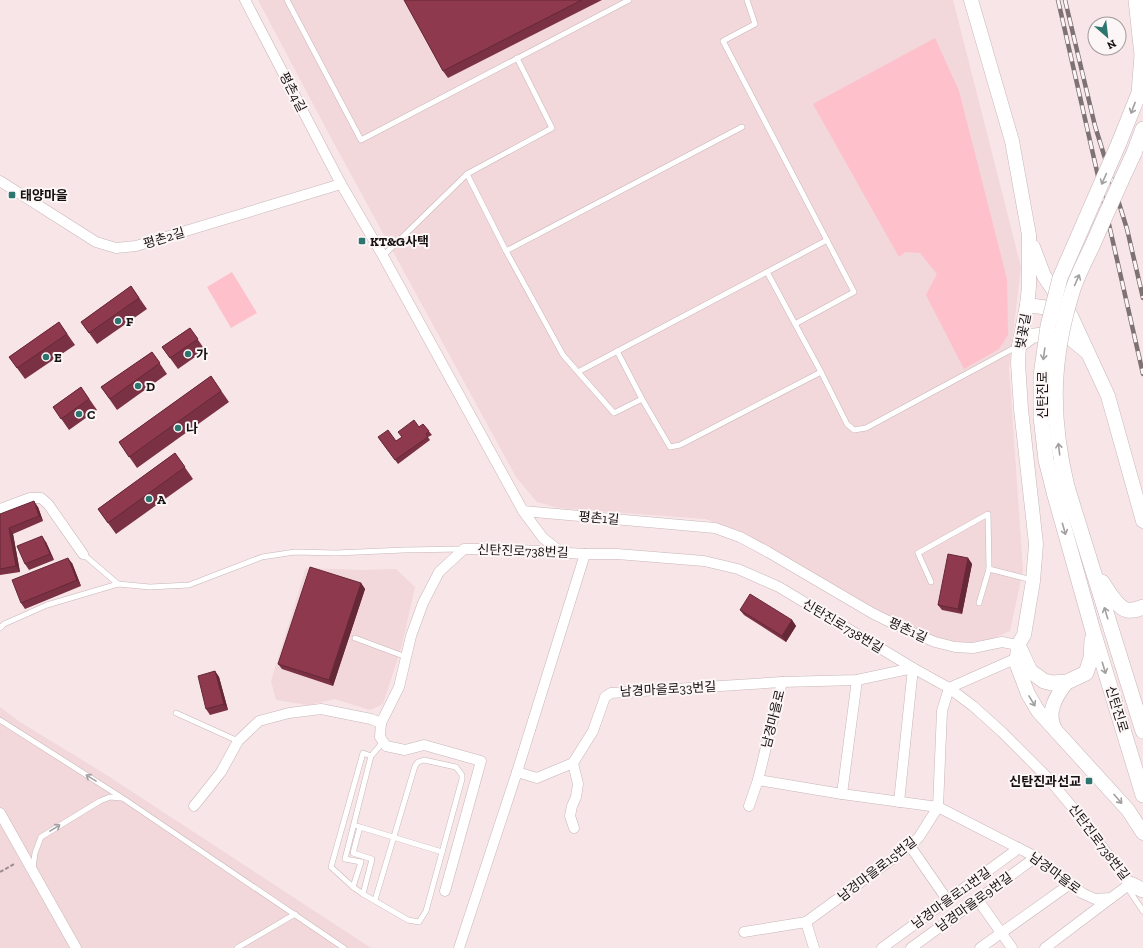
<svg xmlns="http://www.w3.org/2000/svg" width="1143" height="948" viewBox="0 0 1143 948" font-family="'Zilla Slab','Noto Sans KR',serif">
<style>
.built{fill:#f2d7db}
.green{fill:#fec0cb}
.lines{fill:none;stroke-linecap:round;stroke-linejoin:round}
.lane-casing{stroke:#c7b6b8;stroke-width:6}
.street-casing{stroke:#c7b6b8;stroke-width:11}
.secondary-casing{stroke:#c7b6b8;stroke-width:15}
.primary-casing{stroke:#c7b6b8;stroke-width:16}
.path{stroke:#9c8e90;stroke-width:2;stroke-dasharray:4 2;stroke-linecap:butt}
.lane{stroke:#fff;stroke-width:5}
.street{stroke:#fff;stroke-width:10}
.secondary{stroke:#fff;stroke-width:14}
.primary{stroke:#fff;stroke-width:15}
.rail-casing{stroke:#7e7274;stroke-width:4.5}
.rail{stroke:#fdf6f7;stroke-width:3;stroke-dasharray:9;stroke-linecap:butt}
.primary-bridge-casing{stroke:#c7b6b8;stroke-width:16;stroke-linecap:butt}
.primary-bridge{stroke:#fff;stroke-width:15}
.wall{fill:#7b3144}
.shaded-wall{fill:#642837}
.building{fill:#8f394f;stroke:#642837}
.oneway{stroke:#a29fa0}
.poi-dot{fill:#2d756f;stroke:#fdf6f7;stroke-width:1.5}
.labels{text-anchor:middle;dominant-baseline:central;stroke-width:4;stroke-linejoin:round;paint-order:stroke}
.street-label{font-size:13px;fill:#161011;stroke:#fdf6f7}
.poi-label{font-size:13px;font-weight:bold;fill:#161011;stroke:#fdf6f7;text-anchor:start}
</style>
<rect width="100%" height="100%" fill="#f8e5e8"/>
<g class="built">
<path d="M258 0H953L1021 267 1009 368 1023 570 1010 631 992 639 955 645 904 626 738 530 705 519 558 508 537 502 516 477 330 136Z"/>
<path d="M306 568 362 570 396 569 415 587 402 645 383 704 370 710 335 699 308 705 276 700 271 681Z"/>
<path d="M0 707 20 722 105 774 371 948H0Z"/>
</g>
<g class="green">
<path d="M935 38 959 91 1007 279 1008 335 999 349 964 369 926 295 937 274 920 253 905 252 899 257 813 104Z"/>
<path d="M232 272 257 313 231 328 207 287Z"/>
</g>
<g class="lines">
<g class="lane-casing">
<g id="lane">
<path d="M287 0 361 140 629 0"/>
<path d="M747 0 755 24 723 41 854 292 795 324"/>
<path d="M517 58 552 128 467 174 506 251 563 355 614 413 642 399 670 447 680 445 821 372"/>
<path d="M827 240 767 272 821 372 847 424 854 430 866 428 1016 347"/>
<path d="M506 251 742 127"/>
<path d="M383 256 467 174"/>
<path d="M617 351 642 399"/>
<path d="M578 372 767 272"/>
<path d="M83 554 118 584"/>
<path d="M931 582 918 553 988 514 989 569 1032 580"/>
<path d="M979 603 989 569"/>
<path d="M0 628 4 624 47 605 118 584 150 587 189 585 262 557 295 552 336 553 404 550 463 549"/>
<path d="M355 638 406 657"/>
<path d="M176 713 238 741"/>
<path d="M0 720 124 799 344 948"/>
<path d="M371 756 363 753 331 867 353 887 363 894 408 920 419 922 426 911 462 779V775L456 767 424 760 418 762 415 766 375 900"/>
<path d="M354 825 360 827 353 853 372 859 363 894"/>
<path d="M360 827 442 852"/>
<path d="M33 868 35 853 41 837 100 801 110 797 121 798"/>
<path d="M353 887 361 862 345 859 371 756 383 742"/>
<path d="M1127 887 1143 911"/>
<path d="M237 948 295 914"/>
</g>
</g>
<g class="street-casing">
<g id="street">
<path d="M245 0 341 184 383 256 523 511 715 528 740 537 768 552 872 613 906 630 935 642 955 647 973 648 1002 642 1018 645"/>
<path d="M0 181 96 242 116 248 136 246 341 184"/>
<path d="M0 509 30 498H41L48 504 83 554"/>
<path d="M523 511 543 538 561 552"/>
<path d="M381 723 380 737 386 746 405 750 424 745 481 761 445 891"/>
<path d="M573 763 578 784 576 797 572 806 570 816 574 828"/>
<path d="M517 772 537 778 573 763 593 731 605 697 611 693 782 682 857 680 913 668 899 802"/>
<path d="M758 780 842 794 938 807 1036 857 1082 893 1095 899 1111 898 1130 884"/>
<path d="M842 794 857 680"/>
<path d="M194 806 221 772 238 741 259 721 289 713 321 709 371 719 381 723 399 687 411 636 423 603 439 572 464 549H505L585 554H617L704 561 738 569 779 587 913 668 949 688 973 706 1002 732 1047 777 1073 808 1130 884"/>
<path d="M749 806 758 780 782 682"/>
<path d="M0 813 76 948"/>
<path d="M910 846 948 901"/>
<path d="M978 900 1012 948"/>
<path d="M806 922 814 948"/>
<path d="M744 932 806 922 910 846 919 837 938 807 942 711 949 688 1017 658"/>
<path d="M459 948 517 772 585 554"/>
<path d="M882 948 1019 848"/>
<path d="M911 948 1036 857"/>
<path d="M980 948 1070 884"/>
<path d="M1045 948 1111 898"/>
</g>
</g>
<g class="secondary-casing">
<g id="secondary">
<path d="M971 0 1012 141 1029 235V287L1027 305 1019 346 1018 363 1021 409 1036 544 1033 581 1024 635 1018 645 1017 658V665L1028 694 1038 711 1128 810 1143 833"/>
<path d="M1033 247 1044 276 1071 316 1108 396 1143 521"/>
<path d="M1027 305 1057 309 1062 311"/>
<path d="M1019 346 1032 336 1052 333 1066 335 1087 352"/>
<path d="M1056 731C1045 713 1056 696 1067 682"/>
</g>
</g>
<g class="primary-casing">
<g id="primary">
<path d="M1119 143 1139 93 1142 55 1136 0"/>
<path d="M1134 153 1143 129"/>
<path d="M1067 487 1143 731"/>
<path d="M1054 492 1093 631 1143 795"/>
<path d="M1102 582C1107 590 1118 608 1127 610 1133 611 1139 609 1143 607"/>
<path d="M1018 645 1030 671 1044 681 1052 683 1067 682 1086 673 1091 658 1092 640"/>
<path d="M1130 884 1143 890"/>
</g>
</g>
<path class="path" d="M0 872 14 864"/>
<use href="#lane" class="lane"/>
<use href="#street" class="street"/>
<use href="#secondary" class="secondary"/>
<use href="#primary" class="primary"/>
<g class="rail-casing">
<g id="rail">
<path d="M1058 0 1143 374"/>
<path d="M1065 0 1095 126 1127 229 1143 298"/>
</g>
</g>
<use href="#rail" class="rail"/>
<g class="primary-bridge-casing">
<g id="primary-bridge">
<path d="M1067 487C1050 416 1051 359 1073 289 1078 274 1086 259 1093 244 1106 214 1120 183 1134 153"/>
<path d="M1054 492 1046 460 1041 417V376L1048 326 1060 278 1119 143"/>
</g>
</g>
<use href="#primary-bridge" class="primary-bridge"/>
</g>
<g class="wall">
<path d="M404 0H602L448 78 443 71Z"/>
<path d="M131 286 147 309 97 344 81 322Z"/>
<path d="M59 322 75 345 25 379 9 357Z"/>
<path d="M190 328 205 350 178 369 162 347Z"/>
<path d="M152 352 167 374 117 410 101 387Z"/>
<path d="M211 376 229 402 137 468 119 442Z"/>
<path d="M81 387 97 410 69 430 53 407Z"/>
<path d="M423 424 432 435 428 437 430 440 398 464 378 437 396 441Z"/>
<path d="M175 453 193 479 116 534 98 509Z"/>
<path d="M38 507 43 521 13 534 20 572 0 575V514Z"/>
<path d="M46 542 54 560 29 570 25 564Z"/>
<path d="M968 558 972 564 962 614 942 610 938 605Z"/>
<path d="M72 563 81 586 25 609 21 603Z"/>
<path d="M361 583 365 589 333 686 282 669 278 664Z"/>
<path d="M740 610 792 620 796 626 786 642 744 615Z"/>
<path d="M215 671 219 677 228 710 210 715 206 709Z"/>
</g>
<g class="shaded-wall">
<path d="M34 501 38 507 43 521 39 516Z"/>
<path d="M9 528 13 534 20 572 16 566Z"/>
<path d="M42 536 46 542 54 560 50 554Z"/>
<path d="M68 558 72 563 81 586 77 580Z"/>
<path d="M968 558 972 564 962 614 958 609Z"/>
<path d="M361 583 365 589 333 686 329 680Z"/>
<path d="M792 620 796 626 786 642 782 636Z"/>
<path d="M215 671 219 677 228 710 224 704Z"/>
</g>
<g class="building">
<path d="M404 0H582L443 71Z"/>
<path d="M131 286 139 298 89 333 81 322Z"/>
<path d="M59 322 67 334 17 368 9 357Z"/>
<path d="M190 328 198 339 170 358 162 347Z"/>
<path d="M152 352 160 363 110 399 101 387Z"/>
<path d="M211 376 221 391 129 457 119 442Z"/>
<path d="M81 387 89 399 61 419 53 407Z"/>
<path d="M414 420 419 427 423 424 429 431 426 434 428 437 395 460 378 437 388 430 396 441 402 437 398 432Z"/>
<path d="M175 453 185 467 108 523 98 509Z"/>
<path d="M34 501 39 516 9 528 16 566 0 569V514Z"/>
<path d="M42 536 50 554 25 564 17 546Z"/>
<path d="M948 554 968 558 958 609 938 605Z"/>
<path d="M68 558 77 580 21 603 12 580Z"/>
<path d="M310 567 361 583 329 680 278 664Z"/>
<path d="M750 594 792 620 782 636 740 610Z"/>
<path d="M215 671 224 704 206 709 198 676Z"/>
</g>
<defs><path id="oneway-shaft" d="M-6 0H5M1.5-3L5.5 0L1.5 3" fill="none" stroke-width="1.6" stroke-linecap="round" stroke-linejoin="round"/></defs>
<g class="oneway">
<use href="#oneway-shaft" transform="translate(1133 108) rotate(111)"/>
<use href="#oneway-shaft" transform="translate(1104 179) rotate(114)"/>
<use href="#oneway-shaft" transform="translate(1077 280) rotate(-66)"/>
<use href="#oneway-shaft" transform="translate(1044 354) rotate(98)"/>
<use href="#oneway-shaft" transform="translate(1059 449) rotate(-97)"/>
<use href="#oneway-shaft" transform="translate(1064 529) rotate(74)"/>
<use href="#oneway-shaft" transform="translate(1106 613) rotate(-107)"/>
<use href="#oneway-shaft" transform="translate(1104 668) rotate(73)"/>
<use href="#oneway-shaft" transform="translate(1032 701) rotate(59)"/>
<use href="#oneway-shaft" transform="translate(91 778) rotate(-148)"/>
<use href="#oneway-shaft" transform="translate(1118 799) rotate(49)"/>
<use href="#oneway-shaft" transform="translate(55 828) rotate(-32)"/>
</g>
<g class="poi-dot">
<rect x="8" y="191" width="8" height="8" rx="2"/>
<rect x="358" y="237" width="8" height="8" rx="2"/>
<circle cx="118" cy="321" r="4"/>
<circle cx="188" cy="354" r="4"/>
<circle cx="46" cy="357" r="4"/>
<circle cx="138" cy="386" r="4"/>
<circle cx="79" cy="414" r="4"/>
<circle cx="178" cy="428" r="4"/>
<circle cx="149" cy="499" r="4"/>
<rect x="1085" y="777" width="8" height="8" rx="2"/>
</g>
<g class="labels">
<g class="street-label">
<text transform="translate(293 92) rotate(63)">평촌4길</text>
<text transform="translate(164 238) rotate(-17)">평촌2길</text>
<text transform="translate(1023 331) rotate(-80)">벚꽃길</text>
<text transform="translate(1042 395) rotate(-90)">신탄진로</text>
<text transform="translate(599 518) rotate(5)">평촌1길</text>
<text transform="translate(523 551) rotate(2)">신탄진로738번길</text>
<text transform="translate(843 626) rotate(31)">신탄진로738번길</text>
<text transform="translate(908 630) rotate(25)">평촌1길</text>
<text transform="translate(668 689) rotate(-3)">남경마을로33번길</text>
<text transform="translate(1117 709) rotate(73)">신탄진로</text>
<text transform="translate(773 719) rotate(-76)">남경마을로</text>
<text transform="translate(1099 842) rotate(53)">신탄진로738번길</text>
<text transform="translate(877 869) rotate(-38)">남경마을로15번길</text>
<text transform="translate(1055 873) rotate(36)">남경마을로</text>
<text transform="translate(951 898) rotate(-36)">남경마을로11번길</text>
<text transform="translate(974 902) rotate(-36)">남경마을로9번길</text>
</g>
<g class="poi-label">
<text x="20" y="195">태양마을</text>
<text x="370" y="241">KT&amp;G사택</text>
<text x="126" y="321">F</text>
<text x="196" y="354">가</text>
<text x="54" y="357">E</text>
<text x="146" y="386">D</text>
<text x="87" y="414">C</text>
<text x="186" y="428">나</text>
<text x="157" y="499">A</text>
<text x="1081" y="781" text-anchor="end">신탄진과선교</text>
</g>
</g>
<g transform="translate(1107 36) rotate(152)"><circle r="19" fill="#fdf6f7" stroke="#a19a9b"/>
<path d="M0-3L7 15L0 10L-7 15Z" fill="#2d756f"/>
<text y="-6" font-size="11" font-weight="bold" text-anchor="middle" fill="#161011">N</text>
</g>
</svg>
